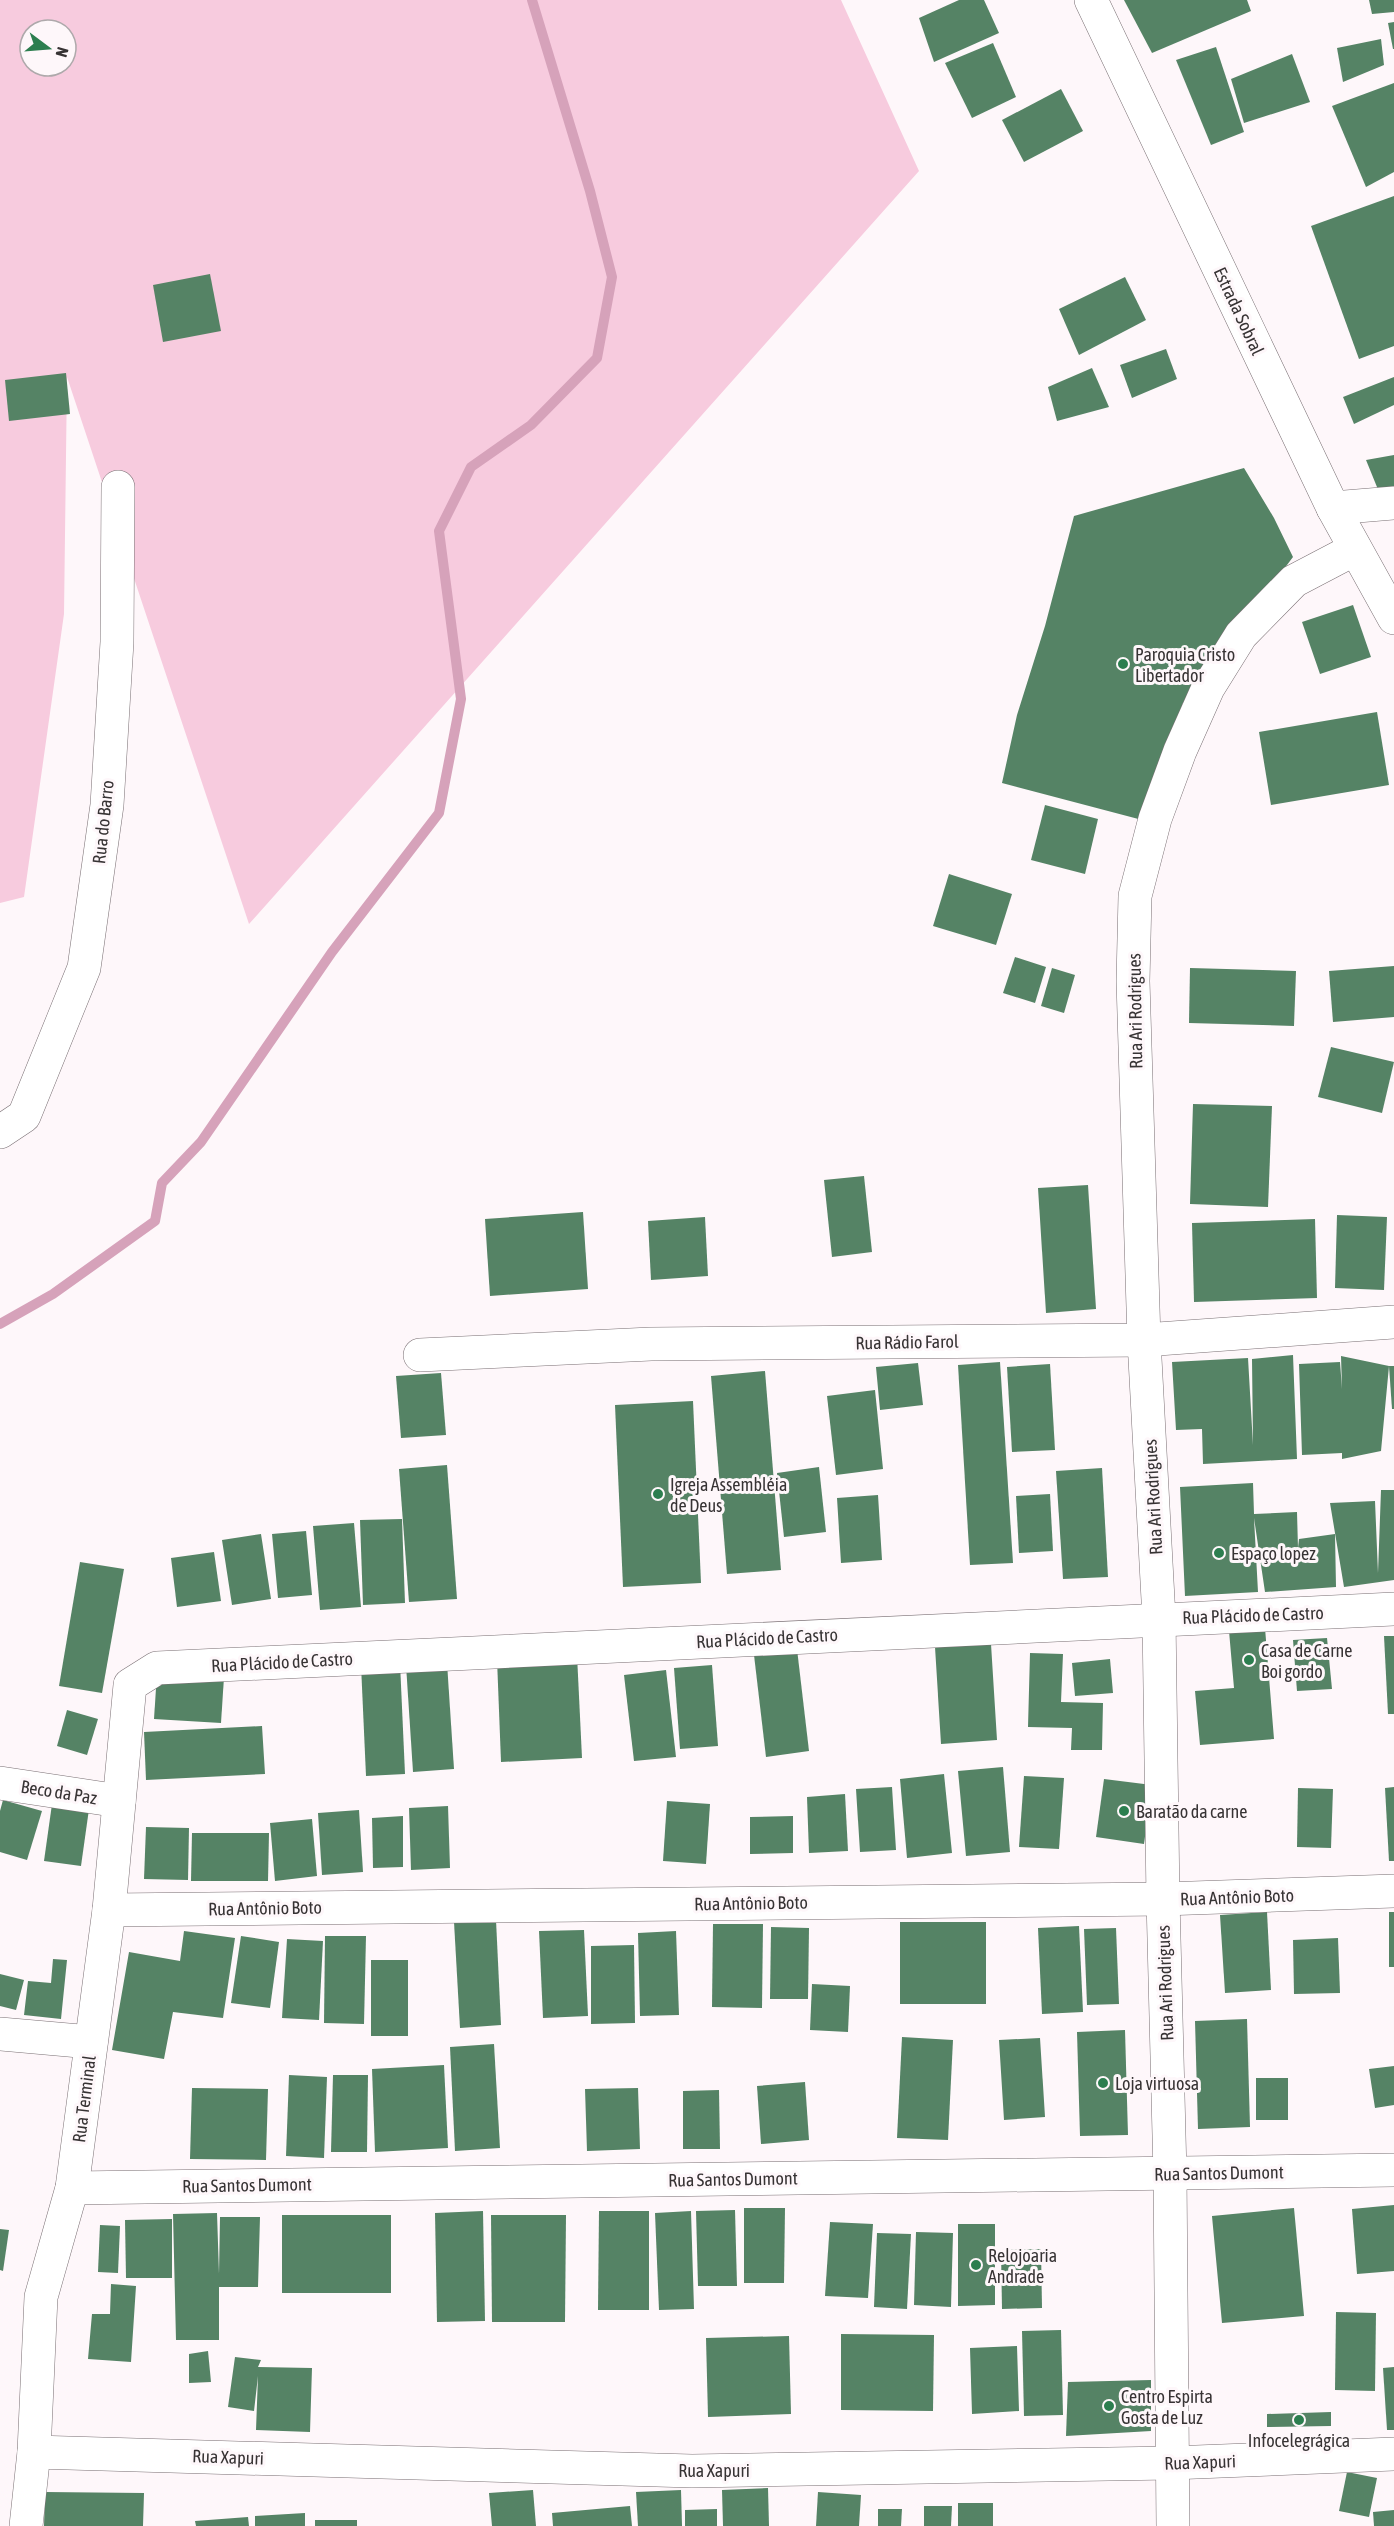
<svg xmlns="http://www.w3.org/2000/svg" width="1394" height="2526" viewBox="0 0 1394 2526" font-family="'Asap Condensed',sans-serif">
<style>
.green{fill:#f7cbde;fill-rule:evenodd}
.lines{fill:none;stroke-linecap:round;stroke-linejoin:round}
.stream{stroke:#d6a2ba;stroke-width:10}
.building{fill:#558365}
.minor-casing{stroke:#7a7074;stroke-width:34}
.minor{stroke:#fff;stroke-width:33}
.poi-dot{fill:#2c7e4f;stroke:#fef7fa;stroke-width:2}
.labels{text-anchor:middle;dominant-baseline:central;stroke-width:6;stroke-linejoin:round;paint-order:stroke}
.street-label{font-size:18px;fill:#373334;stroke:#fef7fa}
.poi-label{font-size:18px;fill:#373334;stroke:#fef7fa;text-anchor:start}
</style>
<rect width="100%" height="100%" fill="#fef7fa"/>
<path class="green" d="M0 0H841L919 171 249 924 67 377 64 614 24 897 0 903ZM30 30H66V66H30Z"/>
<g class="lines">
<path class="stream" d="M0 1324 53 1294 155 1221 162 1183 201 1142 332 952 439 813 461 699 439 531 471 467 531 425 597 358 612 277 590 191 532 0"/>
</g>
<g class="building">
<path d="M959 0H984L999 33 934 62 919 18Z"/>
<path d="M1124 0H1247L1251 11 1152 53Z"/>
<path d="M1369 0H1394V12L1372 14Z"/>
<path d="M1394 22V49H1393L1388 23Z"/>
<path d="M1381 39 1384 65 1343 82 1337 48Z"/>
<path d="M993 43 1016 97 972 118 945 63Z"/>
<path d="M1216 47 1244 132 1211 145 1176 60Z"/>
<path d="M1292 54 1310 102 1244 123 1231 79Z"/>
<path d="M1394 83V172L1366 187 1332 106Z"/>
<path d="M1061 89 1083 131 1024 162 1002 120Z"/>
<path d="M1394 196V346L1359 359 1311 226Z"/>
<path d="M210 274 221 331 163 342 153 285Z"/>
<path d="M1125 277 1146 320 1079 355 1059 309Z"/>
<path d="M1166 349 1177 379 1132 398 1120 365Z"/>
<path d="M1092 368 1109 407 1057 421 1048 387Z"/>
<path d="M66 373 70 414 9 421 5 380Z"/>
<path d="M1394 377V405L1354 424 1343 397Z"/>
<path d="M1394 455V488L1379 492 1366 460Z"/>
<path d="M1244 468 1274 518 1293 557 1183 703 1146 821 1002 783 1017 715 1045 626 1074 516Z"/>
<path d="M1353 605 1371 657 1320 674 1302 622Z"/>
<path d="M1377 712 1389 785 1271 805 1259 732Z"/>
<path d="M1045 805 1098 819 1085 874 1031 860Z"/>
<path d="M949 874 1012 894 996 945 933 926Z"/>
<path d="M1015 957 1046 967 1035 1003 1003 993Z"/>
<path d="M1394 966V1017L1333 1022 1329 971Z"/>
<path d="M1052 968 1075 975 1064 1013 1041 1006Z"/>
<path d="M1190 968 1296 971 1294 1026 1189 1023Z"/>
<path d="M1331 1047 1394 1062 1382 1113 1318 1097Z"/>
<path d="M1193 1104 1272 1106 1268 1207 1190 1204Z"/>
<path d="M864 1176 872 1252 832 1257 824 1180Z"/>
<path d="M1088 1185 1096 1309 1046 1313 1038 1188Z"/>
<path d="M583 1212 588 1289 490 1296 485 1219Z"/>
<path d="M1337 1215 1387 1217 1384 1290 1335 1288Z"/>
<path d="M705 1217 708 1276 651 1280 648 1221Z"/>
<path d="M1315 1219 1317 1298 1194 1302 1192 1223Z"/>
<path d="M1293 1355 1297 1459 1203 1464 1202 1429 1176 1430 1172 1362 1248 1358 1253 1445 1252 1359Z"/>
<path d="M1341 1356 1389 1366 1381 1451 1342 1459V1453L1302 1455 1299 1364 1340 1362 1342 1389Z"/>
<path d="M1000 1362 1013 1563 970 1565 958 1365Z"/>
<path d="M918 1363 923 1405 880 1410 876 1367Z"/>
<path d="M1050 1364 1055 1450 1012 1452 1007 1367Z"/>
<path d="M1389 1366H1394V1409H1392Z"/>
<path d="M765 1371 781 1570 727 1574 711 1376Z"/>
<path d="M441 1373 446 1435 401 1438 396 1376Z"/>
<path d="M875 1390 883 1469 836 1475 827 1396Z"/>
<path d="M693 1401 701 1583 623 1587 615 1405Z"/>
<path d="M447 1465 457 1599 409 1602 399 1469Z"/>
<path d="M819 1467 826 1532 784 1537 777 1473Z"/>
<path d="M1102 1468 1108 1577 1063 1579 1056 1471Z"/>
<path d="M1253 1483 1254 1514 1297 1512 1298 1548 1299 1539 1335 1534 1336 1587 1265 1592 1254 1518 1258 1592 1185 1596 1180 1487Z"/>
<path d="M1381 1490H1394V1580L1344 1587 1330 1503 1375 1501 1378 1573Z"/>
<path d="M1050 1494 1053 1551 1019 1553 1016 1496Z"/>
<path d="M878 1495 882 1560 841 1563 837 1498Z"/>
<path d="M402 1519 405 1603 363 1605 360 1520Z"/>
<path d="M354 1523 361 1607 320 1610 313 1526Z"/>
<path d="M306 1531 312 1595 278 1598 272 1534Z"/>
<path d="M261 1534 271 1599 232 1605 222 1540Z"/>
<path d="M214 1552 221 1601 177 1607 171 1558Z"/>
<path d="M80 1562 124 1569 102 1693 59 1686Z"/>
<path d="M1265 1628 1274 1739 1200 1745 1195 1691 1234 1688 1229 1631Z"/>
<path d="M1384 1636H1394V1714H1388Z"/>
<path d="M1327 1638 1332 1689 1297 1691 1293 1640Z"/>
<path d="M991 1644 997 1740 941 1744 935 1647Z"/>
<path d="M797 1649 809 1751 766 1757 754 1655Z"/>
<path d="M1030 1653 1063 1654 1061 1702 1103 1703 1102 1750H1071L1072 1728 1028 1727Z"/>
<path d="M577 1655 582 1758 501 1762 497 1659Z"/>
<path d="M1110 1659 1113 1693 1075 1696 1072 1663Z"/>
<path d="M400 1663 405 1774 366 1776 361 1665Z"/>
<path d="M447 1663 454 1769 413 1772 406 1665Z"/>
<path d="M712 1665 718 1746 680 1749 674 1668Z"/>
<path d="M666 1670 676 1757 634 1761 624 1675Z"/>
<path d="M157 1673 224 1677 221 1723 154 1719Z"/>
<path d="M67 1710 98 1719 87 1755 57 1746Z"/>
<path d="M262 1726 265 1774 146 1780 144 1732Z"/>
<path d="M1003 1767 1010 1852 966 1856 958 1771Z"/>
<path d="M944 1774 952 1853 907 1858 900 1779Z"/>
<path d="M1024 1776 1064 1778 1059 1849 1019 1847Z"/>
<path d="M1104 1779 1152 1785 1144 1844 1096 1837Z"/>
<path d="M892 1787 896 1850 860 1852 856 1789Z"/>
<path d="M1394 1787V1861H1389L1385 1788Z"/>
<path d="M1298 1788 1333 1789 1331 1848 1297 1847Z"/>
<path d="M845 1794 848 1851 809 1853 807 1797Z"/>
<path d="M3 1800 42 1811 27 1860 0 1852V1811Z"/>
<path d="M667 1801 710 1804 706 1864 663 1861Z"/>
<path d="M52 1804 89 1809 81 1866 44 1861Z"/>
<path d="M448 1806 450 1868 411 1870 409 1808Z"/>
<path d="M359 1810 363 1872 322 1875 318 1813Z"/>
<path d="M403 1816V1867L373 1868 372 1818Z"/>
<path d="M793 1816V1853L750 1854V1817Z"/>
<path d="M312 1819 317 1876 275 1881 270 1823Z"/>
<path d="M146 1827 189 1828 188 1880 144 1879Z"/>
<path d="M192 1833H269L268 1881H191Z"/>
<path d="M1267 1912 1271 1990 1225 1993 1220 1915Z"/>
<rect x="1389" y="1912" width="5" height="55"/>
<path d="M496 1920 501 2025 460 2028 454 1922Z"/>
<rect x="900" y="1922" width="86" height="82"/>
<path d="M713 1924H763L762 2008 712 2007Z"/>
<path d="M1079 1926 1083 2012 1042 2014 1038 1928Z"/>
<path d="M771 1927 809 1928 808 1999H770Z"/>
<path d="M1116 1928 1119 2004 1087 2005 1084 1929Z"/>
<path d="M584 1930 588 2016 543 2018 539 1931Z"/>
<path d="M184 1931 235 1938 223 2018 173 2012 164 2059 112 2050 129 1952 180 1961Z"/>
<path d="M676 1931 679 2015 640 2016 638 1933Z"/>
<path d="M241 1936 279 1942 270 2008 231 2003Z"/>
<path d="M325 1936H366L364 2024 324 2023Z"/>
<path d="M1338 1938 1340 1993 1294 1994 1293 1940Z"/>
<path d="M287 1939 323 1941 319 2020 282 2018Z"/>
<path d="M634 1945 635 2023 591 2024V1946Z"/>
<path d="M53 1959 67 1960 61 2019 24 2015 28 1981 51 1983Z"/>
<rect x="371" y="1960" width="37" height="76"/>
<path d="M0 1974 24 1980 16 2010 0 2006Z"/>
<path d="M812 1984 850 1986 848 2032 810 2030Z"/>
<path d="M1247 2019 1250 2127 1198 2129 1195 2021Z"/>
<path d="M1125 2030 1128 2135 1080 2136 1077 2032Z"/>
<path d="M902 2037 953 2040 948 2140 897 2138Z"/>
<path d="M1040 2038 1045 2117 1004 2120 999 2040Z"/>
<path d="M494 2044 500 2148 455 2151 450 2047Z"/>
<path d="M444 2065 448 2148 375 2152 372 2069Z"/>
<path d="M1394 2066V2105L1375 2108 1369 2069Z"/>
<path d="M289 2075 327 2077 324 2158 286 2156Z"/>
<path d="M333 2075H368L367 2152H331Z"/>
<rect x="1256" y="2078" width="32" height="42"/>
<path d="M805 2082 809 2140 761 2144 757 2086Z"/>
<path d="M192 2088 268 2089 266 2160 190 2159Z"/>
<path d="M638 2088 640 2149 587 2151 585 2089Z"/>
<path d="M719 2090 720 2149H683V2091Z"/>
<path d="M1394 2205V2271L1357 2274 1352 2209Z"/>
<path d="M744 2208H785L784 2283H744Z"/>
<path d="M1294 2208 1304 2316 1222 2323 1212 2216Z"/>
<path d="M735 2210 737 2286H698L696 2211Z"/>
<path d="M483 2211 485 2321 437 2322 435 2213Z"/>
<path d="M599 2211H649V2310H598Z"/>
<path d="M691 2211 694 2309 659 2310 655 2213Z"/>
<path d="M217 2213 219 2274 220 2217H260L258 2287H219V2340H176L173 2214Z"/>
<rect x="282" y="2215" width="109" height="78"/>
<path d="M491 2215H566L565 2322H492Z"/>
<path d="M172 2219V2278H126L125 2220Z"/>
<path d="M830 2222 873 2224 868 2298 825 2296Z"/>
<path d="M958 2224H995V2305L958 2306Z"/>
<path d="M100 2225 120 2226 118 2273 98 2272Z"/>
<path d="M0 2229 9 2230 3 2271 0 2270Z"/>
<path d="M916 2232 953 2233 951 2307 914 2305Z"/>
<path d="M877 2233 911 2234 907 2309 874 2307Z"/>
<path d="M1041 2249 1042 2308 1002 2309 1001 2250Z"/>
<path d="M111 2284 136 2286 131 2362 88 2359 92 2314H110Z"/>
<path d="M1336 2312 1376 2313 1375 2391 1335 2390Z"/>
<path d="M1061 2330 1063 2415 1024 2416 1022 2331Z"/>
<path d="M841 2334 934 2335 933 2411 841 2410Z"/>
<path d="M789 2336 791 2414 708 2417 706 2338Z"/>
<path d="M1017 2346 1019 2411 972 2414 970 2348Z"/>
<path d="M208 2351 211 2382 189 2383V2354Z"/>
<path d="M235 2357 261 2360 258 2367 312 2368 310 2432 256 2430 258 2376 254 2411 228 2407Z"/>
<path d="M1394 2367V2430H1387L1383 2368Z"/>
<path d="M1151 2380V2431L1066 2436 1068 2382Z"/>
<path d="M1331 2412V2426L1267 2427V2414Z"/>
<path d="M1347 2472 1377 2478 1369 2517 1339 2511Z"/>
<path d="M768 2488 769 2526H723L722 2490Z"/>
<path d="M533 2490 536 2526H492L489 2493Z"/>
<path d="M681 2490 682 2526H638L636 2492Z"/>
<path d="M45 2492 144 2493 143 2526H44Z"/>
<path d="M818 2492 861 2495 859 2526H816Z"/>
<rect x="958" y="2503" width="35" height="23"/>
<path d="M630 2506 632 2526H553L552 2513Z"/>
<path d="M924 2506H952L951 2526H924Z"/>
<path d="M717 2509V2526H685V2510Z"/>
<path d="M878 2509H902L901 2526H878Z"/>
<path d="M1394 2510V2526H1374L1373 2512Z"/>
<path d="M305 2513V2526H255V2516Z"/>
<path d="M248 2517 249 2526H196L195 2521Z"/>
<rect x="315" y="2520" width="42" height="6"/>
</g>
<g class="lines">
<g class="minor-casing">
<g id="minor">
<path d="M1091 0 1333 508 1394 618"/>
<path d="M1333 508 1394 503"/>
<path d="M0 1132 24 1116 84 968 107 805 117 642 118 487"/>
<path d="M420 1355 651 1344 1144 1340 1394 1322"/>
<path d="M0 1783 119 1801"/>
<path d="M109 1910 1163 1899 1394 1891"/>
<path d="M0 2034 91 2042"/>
<path d="M72 2188 1394 2170"/>
<path d="M34 2452 692 2471 1171 2463 1394 2454"/>
<path d="M26 2526 34 2452 41 2297 72 2188 109 1910 130 1685 157 1668 1394 1609"/>
<path d="M1173 2526 1170 2174 1163 1899 1159 1618 1144 1340 1133 981 1135 896 1155 819 1180 751 1208 688 1241 635 1294 581 1355 549"/>
</g>
</g>
<use href="#minor" class="minor"/>
</g>
<g class="poi-dot">
<circle cx="1123" cy="664" r="6"/>
<circle cx="658" cy="1494" r="6"/>
<circle cx="1219" cy="1553" r="6"/>
<circle cx="1249" cy="1660" r="6"/>
<circle cx="1124" cy="1811" r="6"/>
<circle cx="1103" cy="2083" r="6"/>
<circle cx="976" cy="2265" r="6"/>
<circle cx="1109" cy="2406" r="6"/>
<circle cx="1299" cy="2420" r="6"/>
</g>
<g class="labels">
<g class="street-label">
<text transform="translate(1239 311) rotate(65)">Estrada Sobral</text>
<text transform="translate(103 822) rotate(-84)">Rua do Barro</text>
<text transform="translate(1135 1011) rotate(-91)">Rua Ari Rodrigues</text>
<text transform="translate(907 1342) rotate(-1)">Rua Rádio Farol</text>
<text transform="translate(1153 1497) rotate(-93)">Rua Ari Rodrigues</text>
<text transform="translate(1253 1615) rotate(-2)">Rua Plácido de Castro</text>
<text transform="translate(767 1638) rotate(-3)">Rua Plácido de Castro</text>
<text transform="translate(282 1662) rotate(-3)">Rua Plácido de Castro</text>
<text transform="translate(59 1792) rotate(9)">Beco da Paz</text>
<text transform="translate(1237 1897) rotate(-2)">Rua Antônio Boto</text>
<text transform="translate(751 1903) rotate(-1)">Rua Antônio Boto</text>
<text transform="translate(265 1908) rotate(-1)">Rua Antônio Boto</text>
<text transform="translate(1165 1983) rotate(-92)">Rua Ari Rodrigues</text>
<text transform="translate(84 2099) rotate(-83)">Rua Terminal</text>
<text transform="translate(1219 2173) rotate(-1)">Rua Santos Dumont</text>
<text transform="translate(733 2179) rotate(-1)">Rua Santos Dumont</text>
<text transform="translate(247 2185) rotate(-1)">Rua Santos Dumont</text>
<text transform="translate(228 2457) rotate(2)">Rua Xapuri</text>
<text transform="translate(1200 2462) rotate(-2)">Rua Xapuri</text>
<text x="714" y="2470">Rua Xapuri</text>
</g>
<g class="poi-label">
<text x="1135" y="654">Paroquia Cristo<tspan x="1135" dy="21">Libertador</tspan></text>
<text x="670" y="1484">Igreja Assembléia<tspan x="670" dy="21">de Deus</tspan></text>
<text x="1231" y="1553">Espaço lopez</text>
<text x="1261" y="1650">Casa de Carne<tspan x="1261" dy="21">Boi gordo</tspan></text>
<text x="1136" y="1811">Baratão da carne</text>
<text x="1115" y="2083">Loja virtuosa</text>
<text x="988" y="2255">Relojoaria<tspan x="988" dy="21">Andrade</tspan></text>
<text x="1121" y="2396">Centro Espirta<tspan x="1121" dy="21">Gosta de Luz</tspan></text>
<text x="1299" y="2440" text-anchor="middle">Infocelegrágica</text>
</g>
</g>
<g transform="translate(48 48) rotate(106)"><circle r="28" fill="#fef7fa" stroke="#aea9ab" stroke-width="1.5"/>
<path d="M0-4.5L10 22L0 15L-10 22Z" fill="#2c7e4f"/>
<text y="-9" font-size="16" font-weight="bold" text-anchor="middle" fill="#373334">N</text>
</g>
</svg>
